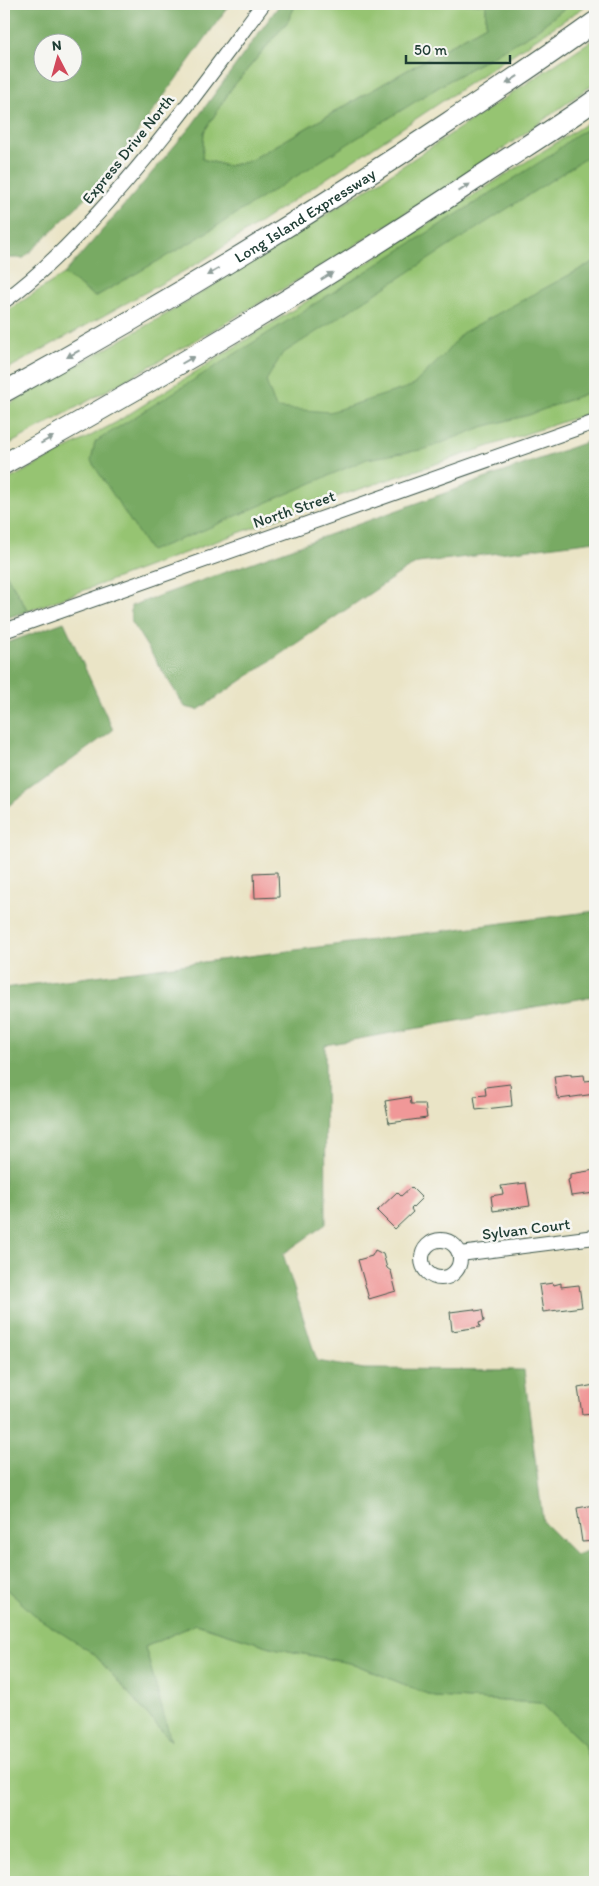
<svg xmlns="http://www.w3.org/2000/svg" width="599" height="1886" viewBox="0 0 599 1886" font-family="Itim,sans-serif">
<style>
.green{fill:#96c472;stroke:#5a8053}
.forest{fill:#78aa64;stroke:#4c744c;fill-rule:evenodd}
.building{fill:#f09898}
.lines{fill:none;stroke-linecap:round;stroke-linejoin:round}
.minor-casing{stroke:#3d564a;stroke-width:16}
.highway-casing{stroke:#3d564a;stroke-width:22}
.minor{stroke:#fff;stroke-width:14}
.highway{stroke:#fff;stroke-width:20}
.oneway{fill:#8f9e9a}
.labels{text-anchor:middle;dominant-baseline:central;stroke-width:5;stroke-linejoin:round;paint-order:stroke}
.street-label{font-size:16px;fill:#1f3d34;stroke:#f6f6f2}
</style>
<rect width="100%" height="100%" fill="#f6f6f2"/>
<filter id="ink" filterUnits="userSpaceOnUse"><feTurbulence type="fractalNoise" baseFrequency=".02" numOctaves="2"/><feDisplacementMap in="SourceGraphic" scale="10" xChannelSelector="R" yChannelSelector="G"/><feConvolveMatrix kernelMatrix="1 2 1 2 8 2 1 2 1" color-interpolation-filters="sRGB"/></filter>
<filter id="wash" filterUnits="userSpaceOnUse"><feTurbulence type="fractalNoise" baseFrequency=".0096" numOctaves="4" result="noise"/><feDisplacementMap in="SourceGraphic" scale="20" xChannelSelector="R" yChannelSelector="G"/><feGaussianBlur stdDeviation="1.12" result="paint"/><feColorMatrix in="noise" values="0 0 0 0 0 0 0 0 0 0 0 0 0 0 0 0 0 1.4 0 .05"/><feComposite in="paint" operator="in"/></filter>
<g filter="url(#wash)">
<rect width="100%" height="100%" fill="#eae4c6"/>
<g class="green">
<path d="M296 4H486V25L249 161 228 166 202 159 204 132 231 89 288 21Z"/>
<path d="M570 4H582L584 7 202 261 4 371V313L64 274 95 297 445 83 534 32Z"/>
<path d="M595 38V83C560 108 526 133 491 157 334 263 170 357 4 447V407L177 308 380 181Z"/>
<path d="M595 118V411L333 498 28 611 4 570V482L115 423Z"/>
<path d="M4 1587 39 1618 94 1654 170 1740 145 1647 196 1624 274 1648 354 1664 435 1697 541 1703 584 1744 593 1776 595 1778V1882H4Z"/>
</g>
<g class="forest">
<path d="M4 4H230L102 182 24 258H4ZM42 42H72V72H42Z"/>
<path d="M280 4H296L288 21 231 89 204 132 202 159 228 166 249 161 486 25V4H570L534 32 445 83 193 241 95 297 64 274 134 194 192 125Z"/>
<path d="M595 125V152L282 354 266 381 276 408 330 412 412 386 443 356 462 333 595 261V390L529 415 482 427 426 449 367 459 204 530 150 551 91 461 95 442 548 157 576 135Z"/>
<path d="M595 439V541L418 563 406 569 198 710 185 707 131 621V606Z"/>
<path d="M4 570 28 611 4 619Z"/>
<path d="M64 622 113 730 4 809V644Z"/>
<path d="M595 911V996L325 1045 326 1224 283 1254 317 1361 364 1369 524 1370 543 1522 576 1555 595 1548V1778L593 1776 584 1744 541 1703 435 1697 354 1664 274 1648 196 1624 145 1647 171 1741 94 1654 38 1618 4 1587V988Z"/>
</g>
<g id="blocks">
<g class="building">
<path d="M278 872 279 897 255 898 254 873Z"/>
<path d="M571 1074V1076L584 1075 585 1081 594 1080 595 1094 559 1099V1096L557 1097 554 1076Z"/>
<path d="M510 1084 512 1106 476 1110 474 1096 486 1095 485 1087Z"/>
<path d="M410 1097 411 1104H425L427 1118 389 1123 385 1101Z"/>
<path d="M595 1170V1193L571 1196 568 1180 570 1179V1174Z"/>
<path d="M526 1183 530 1206 493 1211 491 1196 503 1194 501 1186Z"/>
<path d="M411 1187 422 1198 411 1209 413 1212 395 1229 377 1211 397 1192 401 1196Z"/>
<path d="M375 1250 383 1254 387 1268 391 1271 396 1291 369 1299 358 1260 372 1256Z"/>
<path d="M553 1283 554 1285 561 1283V1287L579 1285 582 1307 543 1312 539 1285Z"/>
<path d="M474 1309 475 1311 482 1310 484 1321 479 1323 480 1327 452 1331 450 1312Z"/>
<path d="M595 1385V1413L582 1414 578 1388Z"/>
<path d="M595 1505V1541L582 1542 577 1508Z"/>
</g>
</g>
</g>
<g filter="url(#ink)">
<use href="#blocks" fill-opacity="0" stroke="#3d564a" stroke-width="1"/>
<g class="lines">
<g class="minor-casing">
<g id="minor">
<path d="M4 301C35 279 62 252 88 224 152 156 207 79 263 4"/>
<path d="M4 631 595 422"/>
<circle cx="441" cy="1259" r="19"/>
<path d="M460 1254 595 1237"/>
</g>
</g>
<g class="highway-casing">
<g id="highway">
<path id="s1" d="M4 392C156 309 304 219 449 122 498 89 547 57 595 22"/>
<path d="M4 464C167 374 327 279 482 175 520 150 559 126 595 100"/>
</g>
</g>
<use href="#minor" class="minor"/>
<use href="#highway" class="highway"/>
</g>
<defs><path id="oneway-solid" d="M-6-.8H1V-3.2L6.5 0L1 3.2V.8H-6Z" transform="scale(1.25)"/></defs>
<g class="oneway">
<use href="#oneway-solid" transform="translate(512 80) rotate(146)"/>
<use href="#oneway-solid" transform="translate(464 188) rotate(-34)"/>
<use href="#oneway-solid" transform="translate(213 272) rotate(150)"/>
<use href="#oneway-solid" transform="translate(327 276) rotate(-32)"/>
<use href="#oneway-solid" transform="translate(73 354) rotate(151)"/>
<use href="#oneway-solid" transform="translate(188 360) rotate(-30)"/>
<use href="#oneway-solid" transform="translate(47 440) rotate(-29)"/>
</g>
</g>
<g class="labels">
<g class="street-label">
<text transform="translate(128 149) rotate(-51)">Express Drive North</text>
<text stroke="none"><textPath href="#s1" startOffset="349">Long Island Expressway</textPath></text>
<text transform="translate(294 509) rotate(-19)">North Street</text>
<text transform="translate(526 1229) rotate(-7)">Sylvan Court</text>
</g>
</g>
<rect width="599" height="1886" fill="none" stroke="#f6f6f2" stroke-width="20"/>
<g transform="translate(58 58) rotate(354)"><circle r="24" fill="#f6f6f2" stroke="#a0aca6"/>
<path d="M0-4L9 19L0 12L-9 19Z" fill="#d1495b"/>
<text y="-8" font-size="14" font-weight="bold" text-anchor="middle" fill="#1f3d34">N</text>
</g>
<path d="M406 55v8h104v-8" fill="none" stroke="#1f3d34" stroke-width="2.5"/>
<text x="414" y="55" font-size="15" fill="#1f3d34" stroke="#f6f6f2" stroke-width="4" paint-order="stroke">50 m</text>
</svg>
